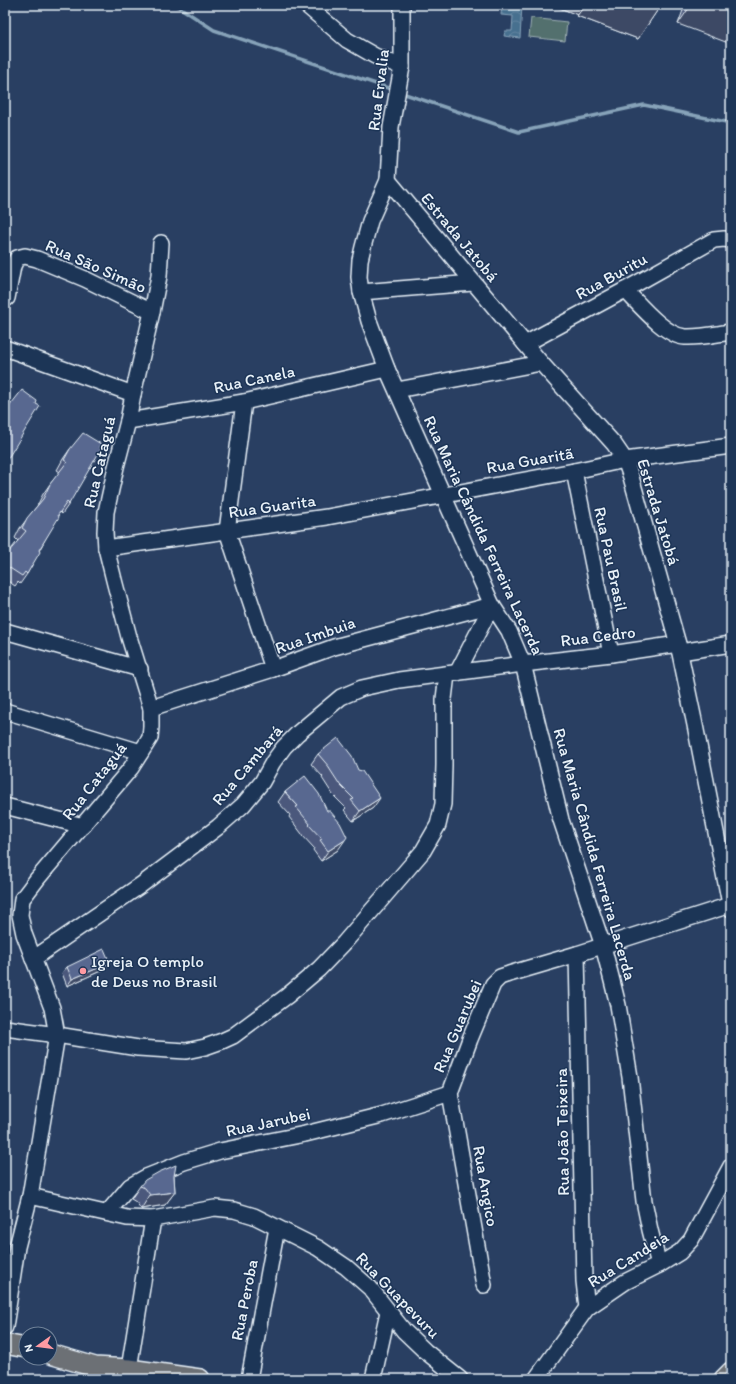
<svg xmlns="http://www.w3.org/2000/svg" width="736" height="1384" viewBox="0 0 736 1384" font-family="Itim,sans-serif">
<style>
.grass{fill:#536f6e;stroke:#9eb0b3}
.water{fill:url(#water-waves);stroke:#87a3b9}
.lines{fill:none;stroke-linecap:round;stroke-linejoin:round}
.stream{stroke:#87a3b9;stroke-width:3.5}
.minor-casing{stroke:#e8f1f8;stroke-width:18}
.major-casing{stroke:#e8f1f8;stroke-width:22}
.minor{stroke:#1d3557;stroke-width:15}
.major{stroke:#6c6f75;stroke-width:19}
.wall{fill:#4c597c;stroke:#e8f1f8}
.shaded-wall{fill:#3e4965;stroke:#e8f1f8}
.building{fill:#586890;stroke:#e8f1f8}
.poi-dot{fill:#ff9aa2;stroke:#1d3557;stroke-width:1.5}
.labels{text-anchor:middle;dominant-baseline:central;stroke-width:3;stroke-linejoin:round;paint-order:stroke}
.street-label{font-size:17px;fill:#e8f1f8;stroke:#1d3557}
.poi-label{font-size:17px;fill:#e8f1f8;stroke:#1d3557;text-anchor:start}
</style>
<defs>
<pattern id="water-waves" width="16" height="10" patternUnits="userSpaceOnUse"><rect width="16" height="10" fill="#476f8f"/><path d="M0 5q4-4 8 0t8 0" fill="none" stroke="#6284a0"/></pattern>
</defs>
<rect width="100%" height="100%" fill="#293f62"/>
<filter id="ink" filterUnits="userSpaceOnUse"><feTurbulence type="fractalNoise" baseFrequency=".025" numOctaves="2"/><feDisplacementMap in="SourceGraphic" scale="8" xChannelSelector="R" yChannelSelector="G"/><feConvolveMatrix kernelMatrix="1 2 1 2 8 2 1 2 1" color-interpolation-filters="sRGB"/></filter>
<g filter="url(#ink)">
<path class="grass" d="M531 18 567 22 565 41 529 37Z"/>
<path class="water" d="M502 5H522L520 38 504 36 505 31H512L513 16 501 15Z"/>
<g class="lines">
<g class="stream">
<path d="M176 5 214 30 394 90"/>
<path d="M402 93 519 132 644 105 731 123"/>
</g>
<g class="minor-casing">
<g id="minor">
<path d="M306 5 347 40 375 56 402 67"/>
<path d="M402 5V67L391 127 388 180 370 221 363 247 360 260 359 277 361 292 369 321 387 369 492 605 509 631 523 664 561 820 603 946 611 977 618 1005 630 1077 644 1201 650 1230 659 1265"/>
<path d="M388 180 541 363 614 444 625 460 631 477 678 644 695 725 731 909"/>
<path d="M625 290C639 304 665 336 685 337 700 338 716 334 731 332"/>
<path d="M361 292 473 283"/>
<path d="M7 298 13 266 17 258 25 256 37 259 85 279 152 312"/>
<path d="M525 344 625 290 714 240 724 239 731 240"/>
<path d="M5 348 133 394"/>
<path d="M397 390 541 363"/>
<path d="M244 402 227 531 273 669"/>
<path d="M128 421 244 402 387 369"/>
<path d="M574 471 611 654"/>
<path d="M106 548 327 517 574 471 625 460 731 446"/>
<path d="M5 631 140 669"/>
<path d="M680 652 731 644"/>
<path d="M457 673 492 605"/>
<path d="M151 708 273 669 334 647 492 605"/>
<path d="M5 711 141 752"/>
<path d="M5 806 83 826"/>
<path d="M577 954 584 1281 587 1308"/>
<path d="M33 959 141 885 218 827 243 805 262 782 273 762 284 747 298 733 341 697 362 688 399 680 523 664 611 654 678 644"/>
<path d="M5 1028 57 1035 138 1048 186 1051 205 1047 222 1041 233 1036 287 996 319 969 344 943 423 851 438 825 443 804 444 765V699L447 674"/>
<path d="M450 1093 470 1039 493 984 500 977 509 974 577 954 730 905"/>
<path d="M450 1093 484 1285"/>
<path d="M30 1196 127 1218 153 1219 215 1208 234 1210 254 1216 318 1248 346 1267 370 1288 404 1331 425 1351 460 1379"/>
<path d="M107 1213 130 1186 146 1177 184 1162 220 1151 305 1134 382 1115 450 1093"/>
<path d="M5 1327 17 1247 30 1196 57 1035 52 1008 24 934 20 915 22 899 38 878 131 768 150 738 151 727V708L129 637 115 584 106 548 105 532 106 512 116 467 128 421 133 394 152 312 159 276 161 243"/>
<path d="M129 1369 153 1219"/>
<path d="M249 1379 277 1228"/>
<path d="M373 1379 388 1312"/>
<path d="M536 1379 587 1308 625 1282 659 1265 680 1252 691 1240 731 1166"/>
</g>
</g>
<g class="major-casing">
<g id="major">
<path d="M5 1344 26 1348"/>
<path d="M50 1354 95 1367 129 1369 200 1379"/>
<path d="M724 1379 731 1372"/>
</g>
</g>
<use href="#minor" class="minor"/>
<use href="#major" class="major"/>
</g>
<g class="wall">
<path d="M552 5H661L638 39 577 16 578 15Z"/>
<path d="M685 5H731L678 24Z"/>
<path d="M70 449 69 504 62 514 60 512 58 515 27 574 20 584 18 582 15 586 5 579V558L18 541 15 538 20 528 37 506 43 494 50 484 60 472 57 470 63 459Z"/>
<path d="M318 754 373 808 353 821 344 810 346 808 333 795 322 778 323 777 311 764Z"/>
<path d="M285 792 338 850 321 861 313 850 314 848 302 835V834L289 817 290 815 278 802Z"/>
<path d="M67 967 105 969 67 986 62 973Z"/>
<path d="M174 1176 175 1192 165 1205 141 1209 136 1202 131 1199 140 1186Z"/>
</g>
<g class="shaded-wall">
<path d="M552 5H585L578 15Z"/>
<path d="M585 5H661L638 39 577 16Z"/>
<path d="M691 5H731V44L678 24Z"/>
<path d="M380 798 373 808 353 821 360 811Z"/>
<path d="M345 840 338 850 321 861 328 851Z"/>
<path d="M110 963 105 969 67 986 72 979Z"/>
<path d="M175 1192 165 1205 141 1209 150 1195Z"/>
</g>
<g class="building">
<path d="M22 390 37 401 36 404 40 406 5 463V414L8 408Z"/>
<path d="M83 433 101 444 100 447 101 449 69 504 67 502 58 515 59 517 39 550 40 552 27 574 25 572 22 576 5 565V560L7 554 26 531 22 528 27 518 43 499 50 484 67 462 64 460 70 449Z"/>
<path d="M338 738 352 756 358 770 362 771 380 798 360 811 351 800 354 799 340 785 329 768H330L318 754Z"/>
<path d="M305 776 319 794 327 811H330L340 823 347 837 345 840 328 851 320 840 322 839 309 825 310 824 296 807 298 806 285 792Z"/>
<path d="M104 949 110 963 72 979 67 967Z"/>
<path d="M176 1165 174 1176 175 1192 150 1195 145 1188 140 1186 145 1180 159 1172Z"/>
<path d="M100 1375 127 1379H99Z"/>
</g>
</g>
<circle class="poi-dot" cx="83" cy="971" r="4"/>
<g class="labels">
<g class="street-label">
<text transform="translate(378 90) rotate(-83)">Rua Ervalia</text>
<text transform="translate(460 237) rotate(50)">Estrada Jatobá</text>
<text transform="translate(96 266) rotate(24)">Rua São Simão</text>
<text transform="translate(611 276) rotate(-29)">Rua Buritu</text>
<text transform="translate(254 379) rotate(-12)">Rua Canela</text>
<text transform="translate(530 460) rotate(-10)">Rua Guaritã</text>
<text transform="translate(99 462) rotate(-77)">Rua Cataguá</text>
<text transform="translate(272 506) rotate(-8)">Rua Guarita</text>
<text transform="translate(659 512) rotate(73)">Estrada Jatobá</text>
<text transform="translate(484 535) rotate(65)">Rua Maria Cândida Ferreira Lacerda</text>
<text transform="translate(611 559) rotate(78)">Rua Pau Brasil</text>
<text transform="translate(315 635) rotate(-19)">Rua Imbuia</text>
<text transform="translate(598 636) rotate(-7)">Rua Cedro</text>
<text transform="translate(247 765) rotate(-50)">Rua Cambará</text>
<text transform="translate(94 781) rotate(-52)">Rua Cataguá</text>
<text transform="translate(595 854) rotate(74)">Rua Maria Cândida Ferreira Lacerda</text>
<text transform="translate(457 1026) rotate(-67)">Rua Guarubei</text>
<text transform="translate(268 1122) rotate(-12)">Rua Jarubei</text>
<text transform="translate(562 1132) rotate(-91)">Rua João Teixeira</text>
<text transform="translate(486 1186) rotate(80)">Rua Angico</text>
<text transform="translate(628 1259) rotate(-32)">Rua Candeia</text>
<text transform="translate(398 1295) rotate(46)">Rua Guapevuru</text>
<text transform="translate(244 1300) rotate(-79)">Rua Peroba</text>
</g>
<g class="poi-label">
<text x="91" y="961">Igreja O templo<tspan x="91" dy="20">de Deus no Brasil</tspan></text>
</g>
</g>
<rect width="736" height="1384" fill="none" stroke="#1d3557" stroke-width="20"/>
<rect x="10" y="10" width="716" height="1364" fill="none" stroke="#e8f1f8" stroke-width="1.5" filter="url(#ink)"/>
<g transform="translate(38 1346) rotate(256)"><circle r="19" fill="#1d3557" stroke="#6e8097"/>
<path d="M0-3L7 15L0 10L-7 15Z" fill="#ff9aa2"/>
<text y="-6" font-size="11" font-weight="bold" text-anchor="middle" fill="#e8f1f8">N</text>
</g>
</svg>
